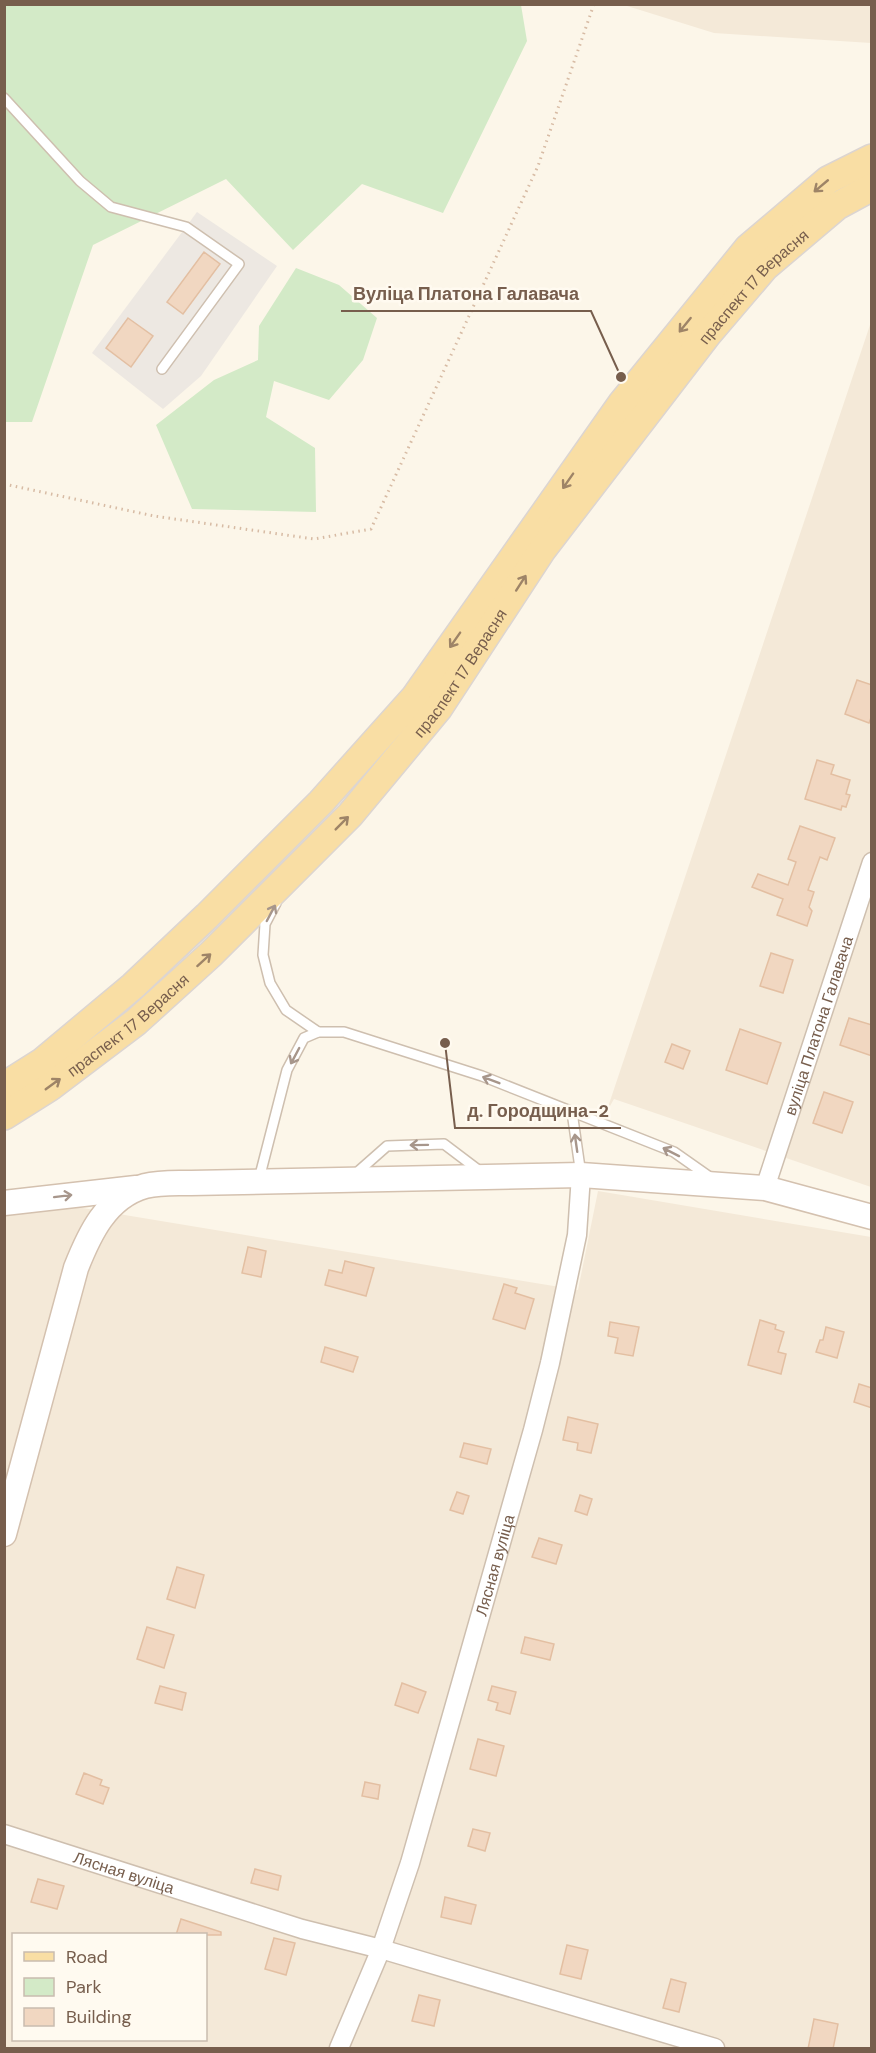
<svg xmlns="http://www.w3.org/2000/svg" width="876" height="2053" viewBox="0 0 876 2053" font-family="'DM Sans',sans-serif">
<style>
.residential{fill:#f4e9d8;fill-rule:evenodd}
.industrial{fill:#ede8e2}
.green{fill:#d3eac7}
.building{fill:#f1d7c1;stroke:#e3bfa2;stroke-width:1.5}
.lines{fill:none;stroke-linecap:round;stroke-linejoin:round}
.lane-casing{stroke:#cebfaf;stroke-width:12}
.street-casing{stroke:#cebfaf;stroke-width:21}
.secondary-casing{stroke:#d4c1af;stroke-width:27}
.primary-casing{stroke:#dcd5d1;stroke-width:30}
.path{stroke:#d7bba4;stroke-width:3;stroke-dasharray:1.5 4.5;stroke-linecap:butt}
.lane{stroke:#fff;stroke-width:9}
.street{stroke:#fff;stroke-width:18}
.secondary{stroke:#fff;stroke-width:24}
.primary{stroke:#f9dea4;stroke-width:27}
.oneway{stroke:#9e8467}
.oneway2{stroke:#a7968b}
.labels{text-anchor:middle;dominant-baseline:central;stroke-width:5;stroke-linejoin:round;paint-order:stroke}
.street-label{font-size:16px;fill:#775e4d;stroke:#fffaf0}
.leader{fill:none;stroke:#775e4d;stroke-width:2}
.callout-dot{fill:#775e4d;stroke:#fffaf0;stroke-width:2}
.callout-label{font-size:18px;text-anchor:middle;font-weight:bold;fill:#775e4d;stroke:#fffaf0;stroke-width:5;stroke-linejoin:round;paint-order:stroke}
</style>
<rect width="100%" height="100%" fill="#fcf6e9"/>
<g class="residential">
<path d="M624 5H871V43L714 33Z"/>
<path d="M871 322V1187L614 1099 606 1113Z"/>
<path d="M598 1191 871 1237V2048H5L4 1195 578 1290ZM14 1934H206V2040H14Z"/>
</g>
<path class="industrial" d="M197 212 277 266 201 376 163 409 92 353Z"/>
<g class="green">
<path d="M4 5H521L527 41 443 213 362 184 293 250 226 179 93 245 32 422H5Z"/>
<path d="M296 268 339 285 377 318 363 360 329 400 274 381 266 417 315 448 316 512 192 509 156 425 214 380 258 360 259 326Z"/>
</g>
<g class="building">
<path d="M204 252 220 264 183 314 167 302Z"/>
<path d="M128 318 153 336 131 367 106 348Z"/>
<path d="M857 680 872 685V715L869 723 845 714Z"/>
<path d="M817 760 834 765 831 774 850 780 846 794 850 795 846 807 842 806 841 810 805 799Z"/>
<path d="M800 826 835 838 827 860 820 857 808 890 814 892 809 907 812 911 807 926 777 915 783 899 752 887 758 874 788 885 796 862 788 859Z"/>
<path d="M771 953 793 960 783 993 760 986Z"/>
<path d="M849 1018 872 1025V1056L840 1045Z"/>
<path d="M740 1029 781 1043 767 1084 726 1070Z"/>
<path d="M672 1044 690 1051 683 1069 665 1062Z"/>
<path d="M824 1092 853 1102 842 1133 813 1123Z"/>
<path d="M248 1247 266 1251 261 1277 242 1273Z"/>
<path d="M345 1261 374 1268 366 1296 325 1285 329 1270 342 1273Z"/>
<path d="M504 1284 517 1288 515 1293 534 1299 525 1329 493 1319Z"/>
<path d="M760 1320 776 1325 775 1329 784 1332 778 1352 786 1354 781 1374 748 1365Z"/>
<path d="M610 1322 639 1327 633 1356 615 1353 618 1338 608 1336Z"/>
<path d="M826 1327 844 1332 837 1358 816 1352 820 1340H823Z"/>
<path d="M325 1347 358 1357 353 1372 321 1362Z"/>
<path d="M859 1384 872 1388V1408L854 1402Z"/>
<path d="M568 1417 598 1424 591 1453 577 1450 578 1443 563 1440Z"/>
<path d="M464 1443 491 1449 487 1464 460 1457Z"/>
<path d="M457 1492 469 1496 463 1514 450 1510Z"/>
<path d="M580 1495 592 1499 587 1515 575 1511Z"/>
<path d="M539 1538 562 1545 556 1564 532 1557Z"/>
<path d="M177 1567 204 1575 195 1608 167 1599Z"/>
<path d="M147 1627 174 1635 164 1668 137 1659Z"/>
<path d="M525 1637 554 1644 550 1660 521 1653Z"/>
<path d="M402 1683 426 1692 418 1713 395 1705Z"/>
<path d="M160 1686 186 1693 182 1710 155 1703Z"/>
<path d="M492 1686 516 1692 510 1714 496 1710 498 1703 488 1700Z"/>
<path d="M478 1739 504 1746 496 1776 470 1769Z"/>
<path d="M84 1773 102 1780 100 1785 109 1788 103 1804 76 1794Z"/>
<path d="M365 1782 380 1785 378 1799 362 1796Z"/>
<path d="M473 1829 490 1833 485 1851 468 1846Z"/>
<path d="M255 1869 281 1876 278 1890 251 1883Z"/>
<path d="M38 1879 64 1886 57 1909 31 1902Z"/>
<path d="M445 1897 476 1905 471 1924 441 1917Z"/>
<path d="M181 1919 221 1932V1935H176Z"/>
<path d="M274 1938 295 1943 286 1975 265 1969Z"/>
<path d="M567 1945 588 1950 581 1979 560 1974Z"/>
<path d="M671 1979 686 1983 679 2012 663 2008Z"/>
<path d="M419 1995 440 2000 434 2026 412 2021Z"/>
<path d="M814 2019 838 2024 833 2049H808Z"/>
</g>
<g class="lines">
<g class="lane-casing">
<g id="lane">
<path d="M4 98 80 181 111 207 186 227 239 264 162 369"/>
<path d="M276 903 265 924 263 955 270 983 286 1010 318 1032"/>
<path d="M572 1112 581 1175"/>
<path d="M353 1176 387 1146 444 1144 481 1172"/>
<path d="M259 1179 287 1070 304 1038 318 1032H344L482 1076 674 1152 711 1178"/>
</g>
</g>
<g class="street-casing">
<g id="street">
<path id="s1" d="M765 1188 872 862"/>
<path id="s2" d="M4 1834 302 1929 381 1949 715 2048"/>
<path id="s3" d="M339 2048 381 1949 410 1863 533 1430 550 1363 577 1235 581 1175"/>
</g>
</g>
<g class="secondary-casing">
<g id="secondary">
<path d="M4 1203 136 1188"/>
<path d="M4 1534 76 1268C89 1235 106 1197 145 1186 160 1182 176 1183 191 1183L581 1175 765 1188 872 1217"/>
</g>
</g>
<g class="primary-casing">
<g id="primary">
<path d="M4 1086 42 1062 133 986 207 916 321 802 415 697 622 403 748 248 828 180 872 158"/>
<path id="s4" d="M4 1116 50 1087 136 1022 211 954 350 815 438 709 542 550 707 335 765 267 837 206 872 187"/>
</g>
</g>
<path class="path" d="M4 484 154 516 314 539 371 529 538 166 594 4"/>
<use href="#lane" class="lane"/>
<use href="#street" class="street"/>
<use href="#secondary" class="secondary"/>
<use href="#primary" class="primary"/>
</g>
<defs><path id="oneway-shaft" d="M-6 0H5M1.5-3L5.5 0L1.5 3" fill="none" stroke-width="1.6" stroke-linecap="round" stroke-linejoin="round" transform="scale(1.5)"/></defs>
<g class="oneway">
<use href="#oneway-shaft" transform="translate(821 186) rotate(140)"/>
<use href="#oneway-shaft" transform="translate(685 325) rotate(129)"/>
<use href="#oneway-shaft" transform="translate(568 481) rotate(125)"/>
<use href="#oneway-shaft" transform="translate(521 583) rotate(-57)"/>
<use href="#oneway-shaft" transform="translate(455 640) rotate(125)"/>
<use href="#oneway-shaft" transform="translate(342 823) rotate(-45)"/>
<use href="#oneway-shaft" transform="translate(204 960) rotate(-42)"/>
<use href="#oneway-shaft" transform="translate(53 1084) rotate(-36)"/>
</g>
<g class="oneway2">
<use href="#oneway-shaft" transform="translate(271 913) rotate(-62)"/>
<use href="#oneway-shaft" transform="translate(295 1056) rotate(118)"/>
<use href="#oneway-shaft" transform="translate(491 1080) rotate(-159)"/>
<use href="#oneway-shaft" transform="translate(576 1143) rotate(-98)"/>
<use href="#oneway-shaft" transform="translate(419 1145) rotate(179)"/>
<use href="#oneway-shaft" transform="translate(671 1152) rotate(-153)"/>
<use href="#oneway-shaft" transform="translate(63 1196) rotate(-7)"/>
</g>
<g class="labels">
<g class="street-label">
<text stroke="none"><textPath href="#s4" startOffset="1126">праспект 17 Верасня</textPath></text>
<text stroke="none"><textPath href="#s4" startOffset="640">праспект 17 Верасня</textPath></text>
<text stroke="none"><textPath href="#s4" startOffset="154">праспект 17 Верасня</textPath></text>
<text stroke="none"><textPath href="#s1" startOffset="171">вуліца Платона Галавача</textPath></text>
<text stroke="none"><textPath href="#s3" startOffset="508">Лясная вуліца</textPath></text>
<text stroke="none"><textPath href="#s2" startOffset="126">Лясная вуліца</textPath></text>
</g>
</g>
<path class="leader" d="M621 377L591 311H341M445 1043L455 1128H621"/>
<g class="callout-dot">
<circle cx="621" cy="377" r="6"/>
<circle cx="445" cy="1043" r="6"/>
</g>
<g class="callout-label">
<text x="466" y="300">Вуліца Платона Галавача</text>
<text x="538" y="1117">д. Городщина-2</text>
</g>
<rect width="876" height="2053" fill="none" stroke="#775e4d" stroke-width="12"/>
<rect x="12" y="1933" width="195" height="108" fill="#fffaf0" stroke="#c9bcaf" stroke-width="1.5"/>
<rect x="24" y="1952" width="30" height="9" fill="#f9dea4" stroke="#c9bcaf" stroke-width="1.5"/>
<text x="66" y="1963" font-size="18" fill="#775e4d">Road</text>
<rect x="24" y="1978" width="30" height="18" fill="#d3eac7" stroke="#c9bcaf" stroke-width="1.5"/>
<text x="66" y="1993" font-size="18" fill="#775e4d">Park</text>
<rect x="24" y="2008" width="30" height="18" fill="#f1d7c1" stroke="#c9bcaf" stroke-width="1.5"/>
<text x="66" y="2023" font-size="18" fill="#775e4d">Building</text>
</svg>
